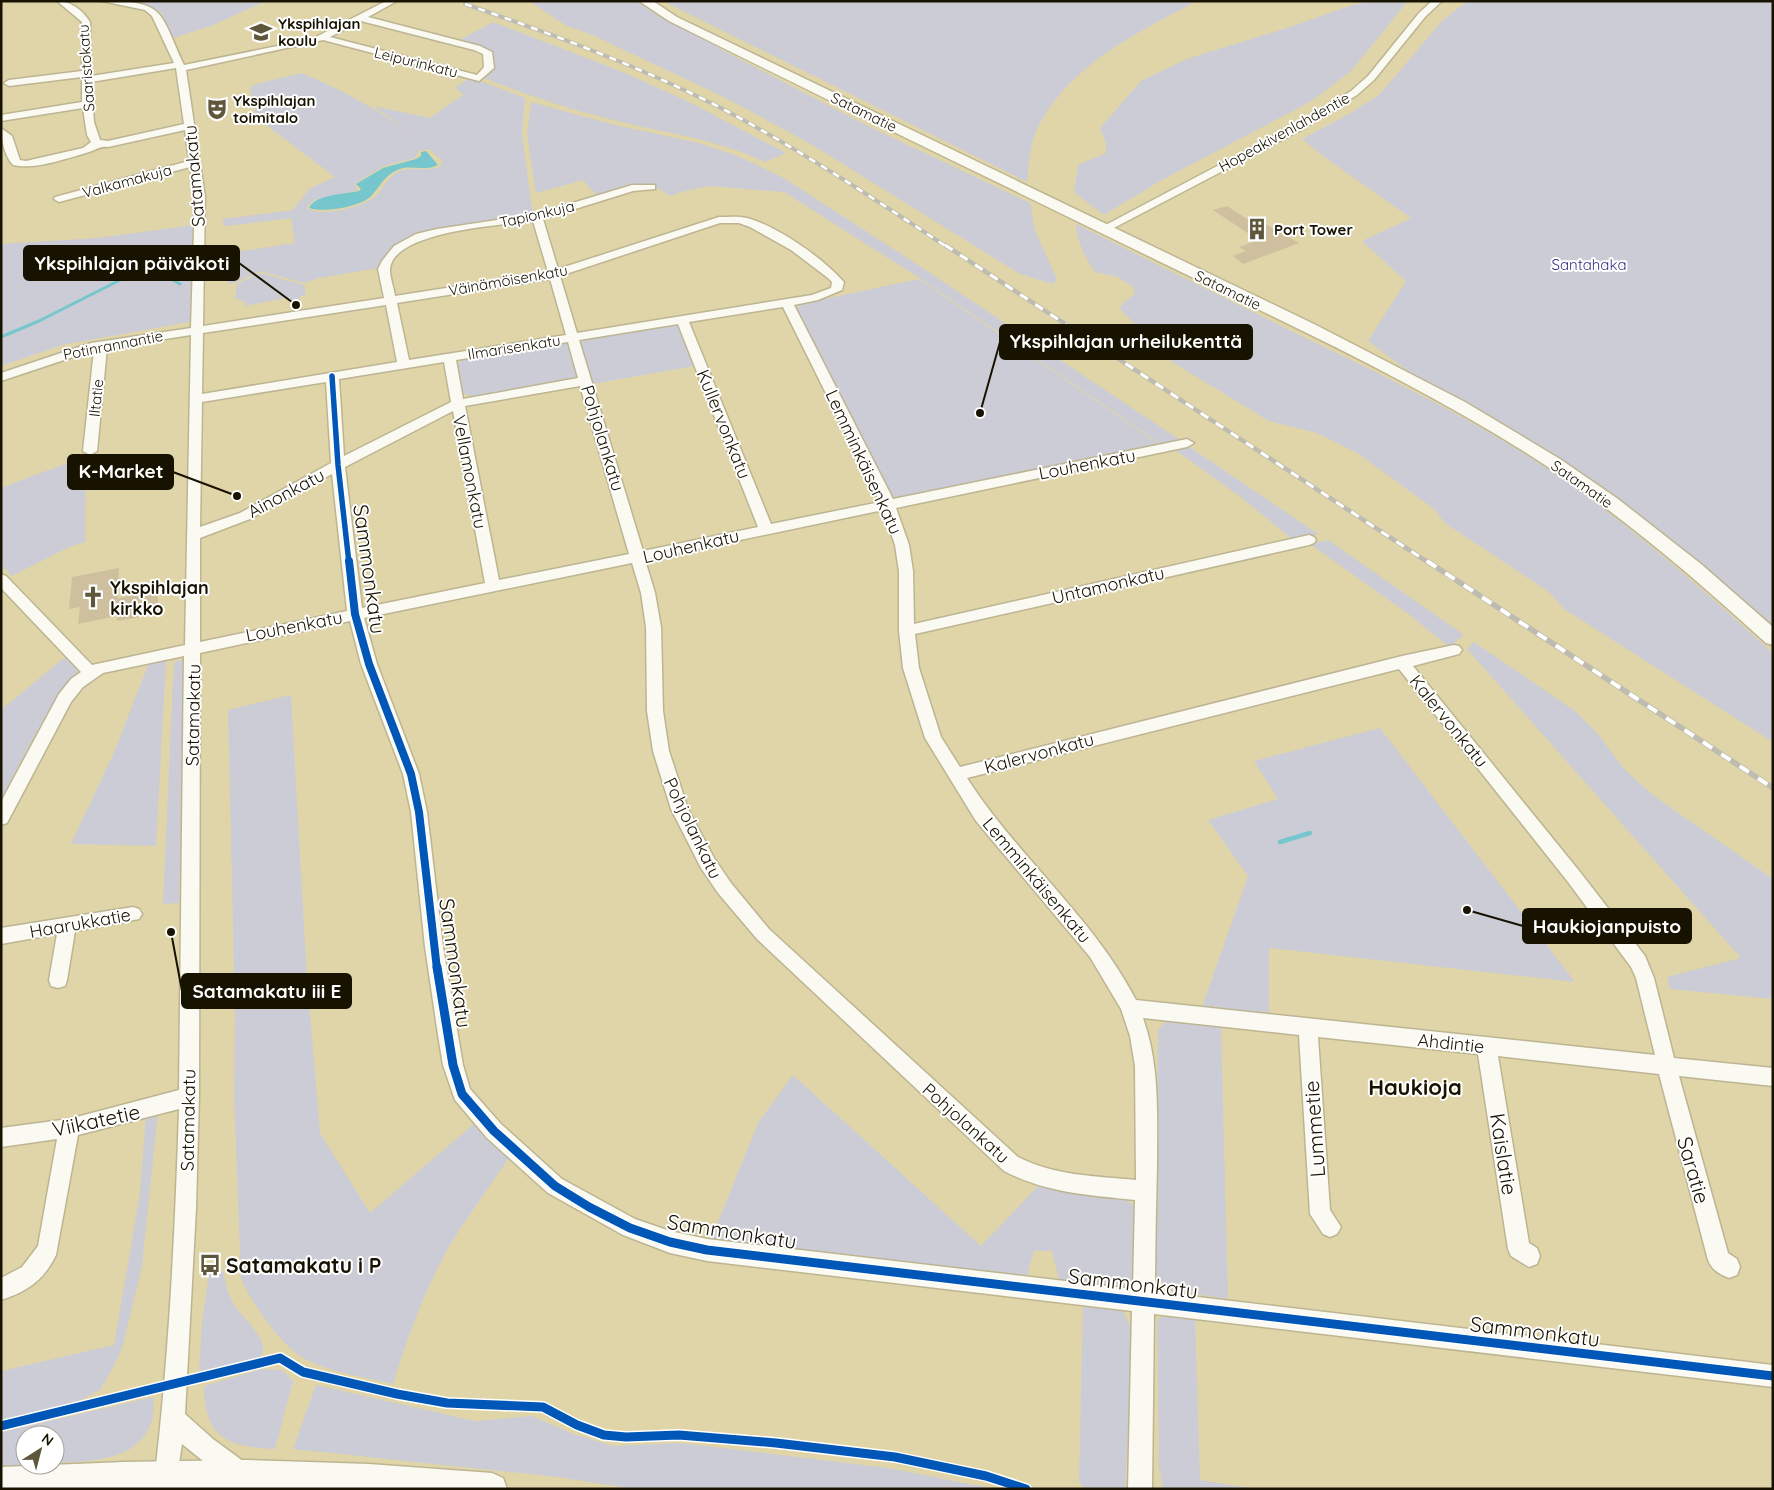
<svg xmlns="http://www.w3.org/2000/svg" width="1774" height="1490" viewBox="0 0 1774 1490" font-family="Quicksand,sans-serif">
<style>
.green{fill:#ccccd6;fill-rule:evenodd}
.water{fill:#75c6cd}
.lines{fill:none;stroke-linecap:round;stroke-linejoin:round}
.stream-far1{stroke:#75c6cd;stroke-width:3}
.stream{stroke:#75c6cd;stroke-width:4.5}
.building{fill:#cec09f}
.minor-casing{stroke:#bdb592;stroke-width:3}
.major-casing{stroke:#bdb592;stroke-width:3}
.minor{fill:#faf9f2;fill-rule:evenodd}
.major{fill:#faf9f2;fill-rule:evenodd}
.rail-far2-casing{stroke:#bebcb0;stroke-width:4}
.rail-far1-casing{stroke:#bebcb0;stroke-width:4.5}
.rail-casing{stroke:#bebcb0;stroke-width:5.5}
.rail-far2{stroke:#fff;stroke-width:2.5;stroke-dasharray:7;stroke-linecap:butt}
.rail-far1{stroke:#fff;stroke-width:3;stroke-dasharray:9;stroke-linecap:butt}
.rail{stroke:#fff;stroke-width:4;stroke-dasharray:11;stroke-linecap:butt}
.cycleway-far2-casing{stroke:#fff;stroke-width:8}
.cycleway-far1-casing{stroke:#fff;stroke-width:11}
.cycleway-casing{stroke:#fff;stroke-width:12}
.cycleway-far2{stroke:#0057b8;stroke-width:5.5}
.cycleway-far1{stroke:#0057b8;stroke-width:8}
.cycleway{stroke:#0057b8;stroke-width:9}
.labels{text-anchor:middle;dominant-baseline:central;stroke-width:4;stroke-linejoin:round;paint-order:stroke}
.far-poi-label{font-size:15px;font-weight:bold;fill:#181300;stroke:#fff;text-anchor:start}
.far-street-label{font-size:15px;fill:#181300;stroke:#fff}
.far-park-label{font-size:15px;fill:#312f87;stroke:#fff}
.street-label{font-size:18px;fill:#181300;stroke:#fff}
.poi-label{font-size:18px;font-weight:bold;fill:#181300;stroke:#fff;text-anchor:start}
.near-street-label{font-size:21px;fill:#181300;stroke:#fff}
.near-poi-label{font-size:21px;font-weight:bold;fill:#181300;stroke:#fff;text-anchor:start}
.near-neighbourhood-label{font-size:22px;font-weight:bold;fill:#181300;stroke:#fff}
.leader{fill:none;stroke:#181300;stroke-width:2}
.callout-dot{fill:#181300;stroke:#fff;stroke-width:2}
.callout{fill:#181300;stroke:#181300;stroke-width:2}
.callout-label{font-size:19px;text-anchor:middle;font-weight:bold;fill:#fff}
</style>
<rect width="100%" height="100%" fill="#dfd5a8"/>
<g class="green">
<path d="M136 1H266L213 25 174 38 161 12Z"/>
<path d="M529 1H637L661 18 706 39 724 51 868 126 1030 203 1035 231 1057 279 1053 284 1020 274 809 143 726 98 590 34 565 25Z"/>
<path d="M663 1H1197C1138 32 1071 64 1039 125 1030 143 1029 163 1027 182Z"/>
<path d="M1371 1H1408L1350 72 1310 102 1160 181 1104 215 1074 192 1078 165 1106 153V143L1100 128 1141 81 1187 59 1293 26 1352 5Z"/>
<path d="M1467 1H1773V631L1698 564 1421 381 1368 341 1406 281 1362 241 1411 218 1327 159 1302 139 1349 114 1380 94 1442 21Z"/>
<path d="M493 22 625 73 691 103 786 153 765 162C719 140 671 134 622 122 575 111 530 96 484 78 494 70 496 63 491 52L460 40Z"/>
<path d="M301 73C350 93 384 114 428 144L373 106 430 118 464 94 455 88 470 77 525 98 522 134 533 216C499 222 429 226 401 242 391 247 383 257 379 268L319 278 304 283 260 271 235 283 228 284 229 253 295 243 291 218 227 226H223V219L293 210 309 189 335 177 270 128 255 112 250 88 256 84ZM429 149 442 161 440 167C425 172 410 166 398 172 388 177 384 187 377 195 365 207 322 218 307 208L308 205 317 199 358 190 354 184 384 166 415 158 419 151Z"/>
<path d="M531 102 615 125 699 143 738 156 782 177 903 255 1183 442 1162 445 918 277 784 192 710 186 684 191 670 196C665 193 659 188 653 186 636 180 614 192 598 197L583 180 536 193 527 135Z"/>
<path d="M1076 224C1146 259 1216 294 1287 329 1366 367 1446 405 1521 452 1613 509 1693 581 1773 653V742L1564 609 1549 592 1445 523 1434 509 1359 454 1317 433 1269 421 1172 362 1120 309 1123 303 1135 294 1133 287 1118 277 1095 272C1085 258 1077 241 1076 224Z"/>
<path d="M195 225 194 321 62 345 1 366V244L97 238Z"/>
<path d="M260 273 304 285 306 295 300 296V300L290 302 289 297 245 306V302L235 298 237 284Z"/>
<path d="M919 279 1160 445 891 500 796 309 801 304Z"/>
<path d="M678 324 694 366 592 384 580 344 586 338Z"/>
<path d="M562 342 570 346 579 377 574 381 474 398 461 392 457 365 465 358Z"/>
<path d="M1188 446 1318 534 1306 538 1301 535 1292 539 1242 498 1174 449Z"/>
<path d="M86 456 85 542 69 547 12 576 1 565V488Z"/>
<path d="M1328 540 1464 635 1449 647 1410 615 1310 544Z"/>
<path d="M1474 642 1575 711 1598 734 1625 770 1654 796 1773 879V999L1670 989 1667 977 1741 958 1467 649Z"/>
<path d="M65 657 80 672C45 708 25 755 1 799V710Z"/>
<path d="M166 660 156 846 71 844 112 757 149 663Z"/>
<path d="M185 660 179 903 163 904 173 678 175 661Z"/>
<path d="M291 695 307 978 320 1133 370 1213 475 1123 510 1156C489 1188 465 1219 446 1252 423 1294 407 1339 393 1384 364 1377 333 1373 307 1360 281 1347 254 1305 241 1280L234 1096 235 1011 228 710Z"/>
<path d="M1380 728 1575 982 1269 948V1017L1201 1010 1248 876 1208 820 1278 799 1254 761Z"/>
<path d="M1168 1020 1221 1026 1228 1299 1170 1290 1155 1275 1158 1029Z"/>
<path d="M793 1075 981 1246 1038 1186 1124 1198 1137 1209V1279L1129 1291 1060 1284 1052 1251H1034L1026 1279 710 1242 758 1123Z"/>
<path d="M158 1112 142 1266 122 1348 114 1366 100 1390 73 1404 1 1420V1371L114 1345 140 1193 146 1115Z"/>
<path d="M223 1271C226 1283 227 1293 234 1304 244 1321 284 1351 249 1364 233 1369 215 1370 199 1373L202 1322 209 1274Z"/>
<path d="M1083 1301 1121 1307 1133 1332 1125 1489H1085L1079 1482Z"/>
<path d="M1177 1313 1195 1315 1200 1480 1256 1489H1163L1159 1468 1157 1319Z"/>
<path d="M262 1369 282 1370 293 1381 275 1449C228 1447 204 1438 204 1386Z"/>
<path d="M316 1385 475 1421 532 1416 571 1433 613 1446 680 1443 888 1468 996 1489H634L558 1477 293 1449Z"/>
<path d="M154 1397C153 1404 154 1413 152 1420 139 1462 91 1461 55 1463V1435H25V1465H35L1 1466V1432Z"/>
</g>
<path class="water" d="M426 151 438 165C424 172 411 164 397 170 384 176 381 185 372 195 362 207 323 213 309 208 316 194 345 194 359 191L361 189 356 184 383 168 416 159 421 156V152Z"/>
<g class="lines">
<path class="stream-far1" d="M1 337 39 321 126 277 124 263 147 266 180 284"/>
<path class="stream" d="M1280 842 1310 833"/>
</g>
<g class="building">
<path d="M1227 206 1252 222 1258 220 1299 243 1243 264 1233 256 1246 251 1239 247 1258 240 1213 210Z"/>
<path d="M119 568 118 598 158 591V614L117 621V616L78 624 80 607 69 609 72 577Z"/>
</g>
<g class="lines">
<g class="minor-casing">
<g id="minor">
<path d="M57 1C70 1 83 10 90 22L91 76 174 63 152 16 145 10 102 1C166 1 159 11 184 65L312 39 386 1H397L368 17 480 46 492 52 494 68 479 81 323 40 186 70 205 197 203 326 384 298 378 269 382 261 394 246 416 234 437 229 536 214 632 185H655V189L633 191 543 219 558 269 719 217C728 217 738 216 747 218 777 226 821 257 842 280L844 282 842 290 818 300 794 305 893 499 1187 439 1194 443 1187 447 896 508 909 545 913 571 914 624 1309 535 1314 537 1316 540 1314 543 1309 545 915 634 919 668 941 737 960 767 1402 656 1454 645 1459 646 1462 650 1459 654 1413 666 1580 872 1645 956 1654 978 1674 1058 1773 1068V1086L1679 1076 1728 1253 1737 1259 1740 1267 1737 1275 1729 1278C1719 1274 1712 1270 1708 1260L1659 1074 1498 1056 1529 1243 1537 1248 1540 1256 1537 1264 1529 1267 1511 1256 1508 1249 1478 1054 1318 1037 1330 1210 1341 1227 1337 1234 1330 1237 1323 1234 1310 1214 1299 1035 1143 1018C1160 1065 1157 1116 1157 1166 1156 1208 1155 1250 1155 1292L1773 1365V1387L1154 1314 1152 1489H1128L1132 1311 707 1261 670 1253 623 1235 548 1193 487 1138 455 1100 443 1065 438 1035 425 947 411 812 403 774 361 664 350 621 200 653 199 1097 196 1208 185 1414 213 1439 247 1464 251 1472 247 1480 239 1484 213 1469 182 1444 175 1489H157L154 1482C169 1358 175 1233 179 1109L78 1135 56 1255C44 1280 27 1292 1 1300V1278L22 1267 38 1246 57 1139 1 1147V1128L69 1119 179 1090 184 656 103 673 83 687 71 702 7 823 1 825V802L59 694 71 679 81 672 1 588V574L6 576 92 665 185 645 191 335 107 348 97 451 90 455 83 451 94 350 1 381V373L91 343 191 328 195 197 190 167 59 202 54 199 55 197 189 161 185 130 108 147C98 146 95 151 86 153 65 159 35 170 13 165 5 157 1 139 1 128L12 136 20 160 26 161 83 148 91 142 87 135 83 108 1 121V115L82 102V77L9 86 4 83 9 80 82 71V22ZM361 21 474 50 483 54 484 67 477 75 330 37ZM176 68 184 124 108 141 100 140 94 122 91 82ZM533 221 548 272 395 296C394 288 390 278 390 270 391 231 504 225 533 221ZM720 223H739L750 227 791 250 828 278 832 282 831 288 812 295 577 333 560 276ZM550 279 566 335 409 360 397 303ZM386 305 397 362 202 394 203 333ZM783 307 880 502 771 524 689 322ZM678 324 758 527 643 551 579 340ZM568 342 578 378 463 399 456 360ZM444 362 451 402 344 456 339 379ZM326 382 331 463 240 513 200 527 202 402ZM580 386 629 554 499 580 465 406ZM453 411 485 583 362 608 345 467ZM332 474 347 611 200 642V538L250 519ZM883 510 895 545 899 571V631L903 668 925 738 976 821 1090 957 1121 1009 1130 1036 1135 1066 1136 1180C1096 1176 1055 1176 1018 1157L769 929 731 883 714 858 688 809 669 751 663 711 661 627 655 593 645 560ZM632 563 641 593 646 627 647 711 653 751 671 809 701 868 718 893 757 939 1004 1171C1046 1193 1089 1195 1135 1200L1133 1289 707 1239 670 1231 635 1219 562 1179 501 1124 470 1089 463 1065 443 947 427 812 419 774 377 664 364 618ZM1399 669 1568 882 1631 967 1636 978 1655 1055 1136 1000C1093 917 1017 856 967 778Z"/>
<path d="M1432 1H1442L1425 17 1374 80 1357 95 1301 130 1108 231 1104 232 1098 229 1293 126 1351 91 1368 76 1419 13Z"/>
<path d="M133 907 139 909 142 914 139 919 75 931 67 980 65 986 58 988 51 986 49 980 57 934 1 944V928Z"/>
</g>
</g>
<g class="major-casing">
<g id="major">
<path d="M639 1H653L677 17 1316 325 1465 402 1560 459 1618 499 1701 564 1773 627V645L1766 643C1697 580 1626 519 1548 467 1419 382 1276 319 1138 251 981 174 825 99 669 21Z"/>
<path d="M246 1460 369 1464 492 1473 503 1478 507 1489H1V1467L124 1462Z"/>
</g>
</g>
<use href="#minor" class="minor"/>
<use href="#major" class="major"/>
<g class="rail-far2-casing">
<path id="rail-far2" d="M465 4C552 34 639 66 721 108 799 149 873 198 947 247"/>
</g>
<g class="rail-far1-casing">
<path id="rail-far1" d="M945 245 1429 563"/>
</g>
<g class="rail-casing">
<path id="rail" d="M1427 561 1773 788"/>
</g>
<use href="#rail-far2" class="rail-far2"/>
<use href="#rail-far1" class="rail-far1"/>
<use href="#rail" class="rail"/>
<g class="cycleway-far2-casing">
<path id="cycleway-far2" d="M332 376 338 465 349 563"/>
</g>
<g class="cycleway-far1-casing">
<path id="cycleway-far1" d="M349 561 355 614 369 664 411 774 419 812 437 969"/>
</g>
<g class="cycleway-casing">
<g id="cycleway">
<path d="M437 967 453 1065 462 1094 494 1131 555 1186 589 1207 630 1228 670 1242 707 1250 1773 1376"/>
<path d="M1 1426 280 1358 303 1372 397 1394 447 1403 543 1407 577 1425 604 1435 626 1437 679 1435 776 1443 895 1457 986 1476 1026 1489"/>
</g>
</g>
<use href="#cycleway-far2" class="cycleway-far2"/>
<use href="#cycleway-far1" class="cycleway-far1"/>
<use href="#cycleway" class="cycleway"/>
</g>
<defs>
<g id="school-bare" transform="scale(1.725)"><path d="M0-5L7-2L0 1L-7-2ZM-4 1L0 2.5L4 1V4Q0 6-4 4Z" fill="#5e573b" stroke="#fff" stroke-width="2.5" paint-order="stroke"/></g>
<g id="theatre-bare" transform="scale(1.725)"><path d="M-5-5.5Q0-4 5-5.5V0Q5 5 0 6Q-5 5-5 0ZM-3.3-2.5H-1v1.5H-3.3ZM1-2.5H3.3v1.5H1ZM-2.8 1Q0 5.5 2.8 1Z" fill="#5e573b" stroke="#fff" stroke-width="2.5" paint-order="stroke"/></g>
<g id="building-bare" transform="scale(1.725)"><path d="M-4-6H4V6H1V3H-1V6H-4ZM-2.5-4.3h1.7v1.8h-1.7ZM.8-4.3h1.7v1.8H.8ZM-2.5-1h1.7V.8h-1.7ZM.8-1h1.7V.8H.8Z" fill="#5e573b" stroke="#fff" stroke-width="2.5" paint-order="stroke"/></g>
<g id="church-bare" transform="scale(1.725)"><path d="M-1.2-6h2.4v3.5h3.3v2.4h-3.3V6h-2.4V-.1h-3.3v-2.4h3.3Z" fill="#5e573b" stroke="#fff" stroke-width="2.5" paint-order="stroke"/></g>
<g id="bus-bare" transform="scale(1.725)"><path d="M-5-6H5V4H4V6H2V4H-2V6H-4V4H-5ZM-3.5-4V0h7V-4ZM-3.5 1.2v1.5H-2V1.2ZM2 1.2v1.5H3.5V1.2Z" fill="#5e573b" stroke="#fff" stroke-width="2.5" paint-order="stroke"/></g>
</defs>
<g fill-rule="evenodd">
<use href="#school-bare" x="261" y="32"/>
<use href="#theatre-bare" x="217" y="109"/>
<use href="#building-bare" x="1257" y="229"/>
<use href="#church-bare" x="93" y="597"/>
<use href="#bus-bare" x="210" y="1265"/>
</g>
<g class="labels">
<g class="far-poi-label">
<text x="278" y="23">Ykspihlajan<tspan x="278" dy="17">koulu</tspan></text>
<text x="233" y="100">Ykspihlajan<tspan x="233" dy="17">toimitalo</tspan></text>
<text x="1274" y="229">Port Tower</text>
</g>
<g class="far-street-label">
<text transform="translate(416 62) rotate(14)">Leipurinkatu</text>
<text transform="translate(86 68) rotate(-94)">Saaristokatu</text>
<text transform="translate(864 112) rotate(26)">Satamatie</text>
<text transform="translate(1284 132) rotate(-29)">Hopeakivenlahdentie</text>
<text transform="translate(127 181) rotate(-15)">Valkamakuja</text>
<text transform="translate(537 214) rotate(-13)">Tapionkuja</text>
<text transform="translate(508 280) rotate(-10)">Väinämöisenkatu</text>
<text transform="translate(1228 290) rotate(26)">Satamatie</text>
<text transform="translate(113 345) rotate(-11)">Potinrannantie</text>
<text transform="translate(514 347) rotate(-9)">Ilmarisenkatu</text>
<text transform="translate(96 398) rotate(-84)">Iltatie</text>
<text transform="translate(1582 484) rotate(35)">Satamatie</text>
</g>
<g class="far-park-label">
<text x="1589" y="264">Santahaka</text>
</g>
<g class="street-label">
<text transform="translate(194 176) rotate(-95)">Satamakatu</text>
<text transform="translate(724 424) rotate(68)">Kullervonkatu</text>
<text transform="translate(603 438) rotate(73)">Pohjolankatu</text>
<text transform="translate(864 462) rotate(65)">Lemminkäisenkatu</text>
<text transform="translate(1087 464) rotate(-11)">Louhenkatu</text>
<text transform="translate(470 472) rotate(79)">Vellamonkatu</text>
<text transform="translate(286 493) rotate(-28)">Ainonkatu</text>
<text transform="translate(691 546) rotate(-13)">Louhenkatu</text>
<text transform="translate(1108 585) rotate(-13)">Untamonkatu</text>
<text transform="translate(294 626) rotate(-11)">Louhenkatu</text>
<text transform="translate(193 715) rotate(-89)">Satamakatu</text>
<text transform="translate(1449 721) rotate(51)">Kalervonkatu</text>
<text transform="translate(1039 753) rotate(-15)">Kalervonkatu</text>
<text transform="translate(693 828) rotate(64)">Pohjolankatu</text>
<text transform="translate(1037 880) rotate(50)">Lemminkäisenkatu</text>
<text transform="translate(80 923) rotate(-10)">Haarukkatie</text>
<text transform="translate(1451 1043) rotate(6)">Ahdintie</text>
<text transform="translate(188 1120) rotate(-89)">Satamakatu</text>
<text transform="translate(966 1123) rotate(42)">Pohjolankatu</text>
</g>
<g class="poi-label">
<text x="110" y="587">Ykspihlajan<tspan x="110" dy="21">kirkko</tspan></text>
</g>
<g class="near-street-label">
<text transform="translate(370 569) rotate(82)">Sammonkatu</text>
<text transform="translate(456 963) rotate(82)">Sammonkatu</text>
<text transform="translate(96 1120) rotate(-12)">Viikatetie</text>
<text transform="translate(1314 1129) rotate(-94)">Lummetie</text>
<text transform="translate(1504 1154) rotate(81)">Kaislatie</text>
<text transform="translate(1694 1170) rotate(74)">Saratie</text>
<text transform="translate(732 1231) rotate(9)">Sammonkatu</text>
<text transform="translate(1133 1283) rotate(7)">Sammonkatu</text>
<text transform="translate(1535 1331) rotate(7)">Sammonkatu</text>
</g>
<g class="near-poi-label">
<text x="226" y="1265">Satamakatu i P</text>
</g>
<g class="near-neighbourhood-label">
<text x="1415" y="1087">Haukioja</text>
</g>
</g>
<path class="leader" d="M296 305L239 263M980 413L1000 342M237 496L173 472M1467 910L1523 926M171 932L182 991"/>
<g class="callout-dot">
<circle cx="296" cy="305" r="5"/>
<circle cx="980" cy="413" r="5"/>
<circle cx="237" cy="496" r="5"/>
<circle cx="1467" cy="910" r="5"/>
<circle cx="171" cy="932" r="5"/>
</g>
<g class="callout">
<rect x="24" y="246" width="215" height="34" rx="5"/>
<rect x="1000" y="325" width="252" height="34" rx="5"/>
<rect x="68" y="455" width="105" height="34" rx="5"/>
<rect x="1523" y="909" width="168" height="34" rx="5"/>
<rect x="182" y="974" width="169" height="34" rx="5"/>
</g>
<g class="callout-label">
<text x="132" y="270">Ykspihlajan päiväkoti</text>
<text x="1126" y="348">Ykspihlajan urheilukenttä</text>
<text x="121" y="478">K-Market</text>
<text x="1607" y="933">Haukiojanpuisto</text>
<text x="267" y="998">Satamakatu iii E</text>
</g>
<rect width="1774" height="1490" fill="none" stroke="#181300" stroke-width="5"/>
<g transform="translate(40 1450) rotate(36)"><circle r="24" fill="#ffffff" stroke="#a3a199"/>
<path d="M0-4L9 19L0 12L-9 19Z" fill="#5e573b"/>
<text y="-8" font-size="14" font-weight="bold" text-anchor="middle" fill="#181300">N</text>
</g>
</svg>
